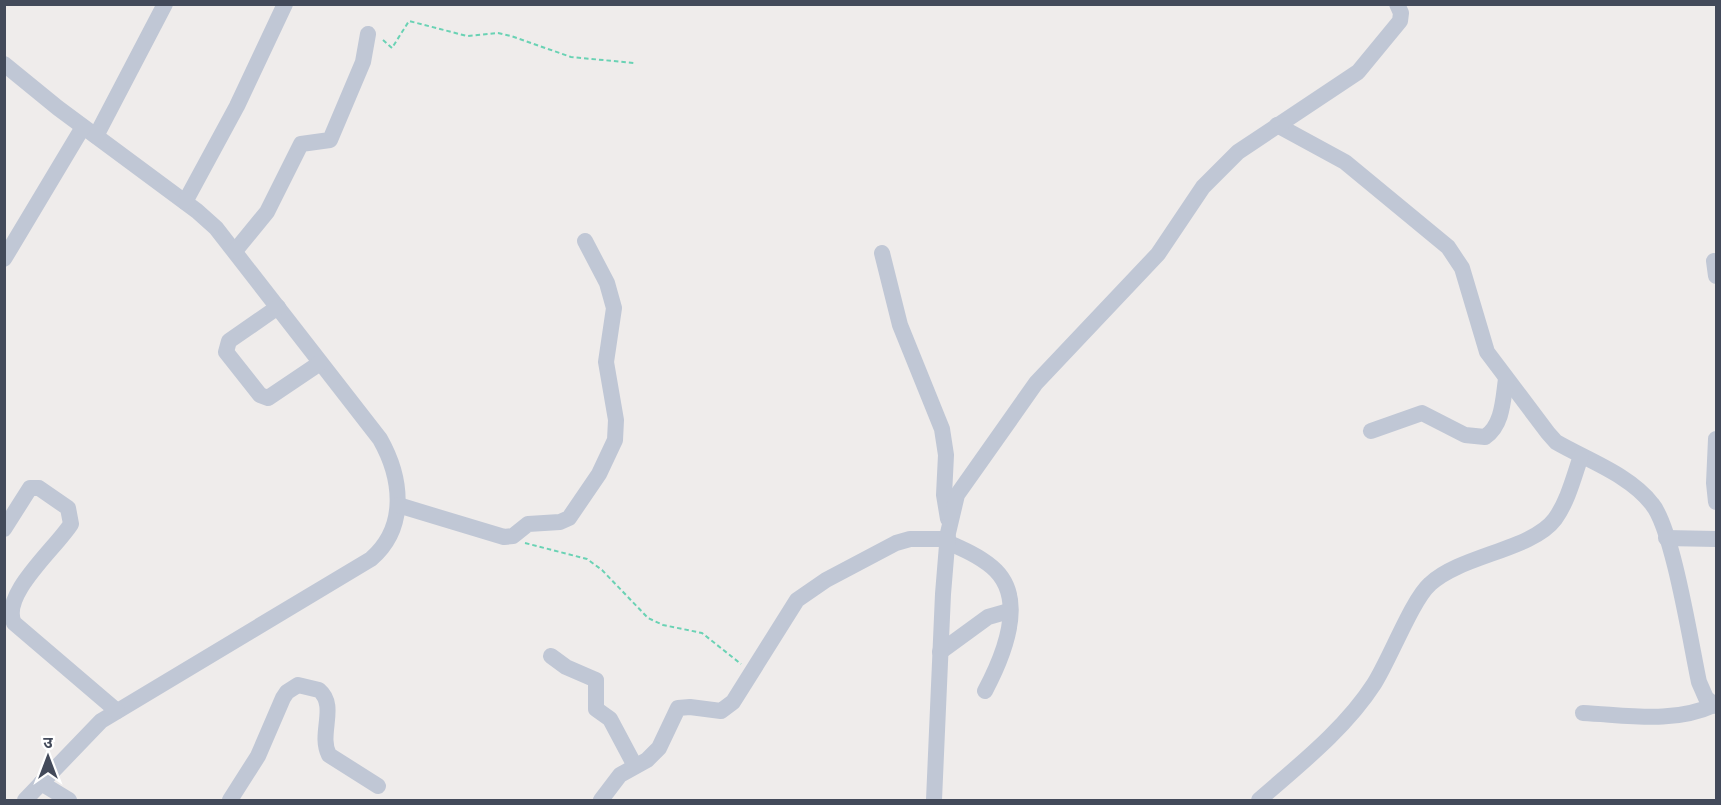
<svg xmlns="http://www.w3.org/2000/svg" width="1721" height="805" viewBox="0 0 1721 805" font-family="Quicksand,'Noto Sans Devanagari',sans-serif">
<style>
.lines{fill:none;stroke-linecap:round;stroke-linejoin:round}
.path{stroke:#6ad2b4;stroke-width:2;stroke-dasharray:4.5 3;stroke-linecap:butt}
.minor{stroke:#c0c7d5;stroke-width:16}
</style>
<rect width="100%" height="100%" fill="#efeceb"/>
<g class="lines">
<g class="path">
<path d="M383 40 392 48 409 21 467 36 498 33 511 36 571 57 634 63"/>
<path d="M525 543 587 559 602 570 648 618 663 625 702 633 741 664"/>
</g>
<g class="minor">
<path d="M4 64 58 108 197 211 216 228 380 439C402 478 408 527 371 559L101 721 25 800"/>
<path d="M1277 125 1345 162 1448 247 1462 268 1487 352 1548 433 1556 442C1587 460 1630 475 1652 504 1673 529 1691 645 1699 682L1706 698 1716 706"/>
<path d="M96 136 165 4"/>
<path d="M185 202 237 106 285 4"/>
<path d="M235 251 267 212 301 144 330 140 363 62 368 34"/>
<path d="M882 253 900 325 942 429 946 455 944 495 948 519"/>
<path d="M4 259 83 127"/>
<path d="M1714 261 1716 276"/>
<path d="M278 307 229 341 226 352 260 395 268 398 320 363"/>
<path d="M1371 431 1422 413 1465 435 1485 437C1503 425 1503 399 1506 379"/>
<path d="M1716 439 1714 483 1716 502"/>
<path d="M398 505 504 537 513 536 528 524 560 522 569 518 599 474 615 440 616 420 606 362 614 308 607 283 585 241"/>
<path d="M4 529 30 488H39L68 508 71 524C56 548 0 595 14 623L117 711"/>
<path d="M1666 538 1716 539"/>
<path d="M947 542C963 549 979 556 992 567 1029 598 1003 657 985 691"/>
<path d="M940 652 988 617 1009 611"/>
<path d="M551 656 566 667 596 680V709L610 719 635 766"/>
<path d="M1583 713C1627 715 1673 724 1714 705"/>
<path d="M41 783 69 800"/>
<path d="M230 800 258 756 283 698 287 692 298 685 319 690C338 706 318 734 329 755L378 786"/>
<path d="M601 800 620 775 647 760 659 748 678 708 690 707 721 711 733 702 797 600 826 580 896 543 910 539H948"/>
<path d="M934 800 943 594 948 533 957 495 1036 383 1158 254 1203 187 1238 152 1358 72 1400 21 1401 13 1397 4"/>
<path d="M1259 800C1299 765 1345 729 1374 684 1390 659 1412 600 1430 584 1461 555 1532 550 1555 519 1568 501 1574 476 1581 456"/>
</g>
</g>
<rect width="1721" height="805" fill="none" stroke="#434a5a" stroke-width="12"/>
<g transform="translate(48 757)" stroke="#ffffff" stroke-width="4.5" paint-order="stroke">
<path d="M0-4.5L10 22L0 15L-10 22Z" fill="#434a5a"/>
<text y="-9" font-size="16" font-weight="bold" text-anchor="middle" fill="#434a5a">उ</text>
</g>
</svg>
